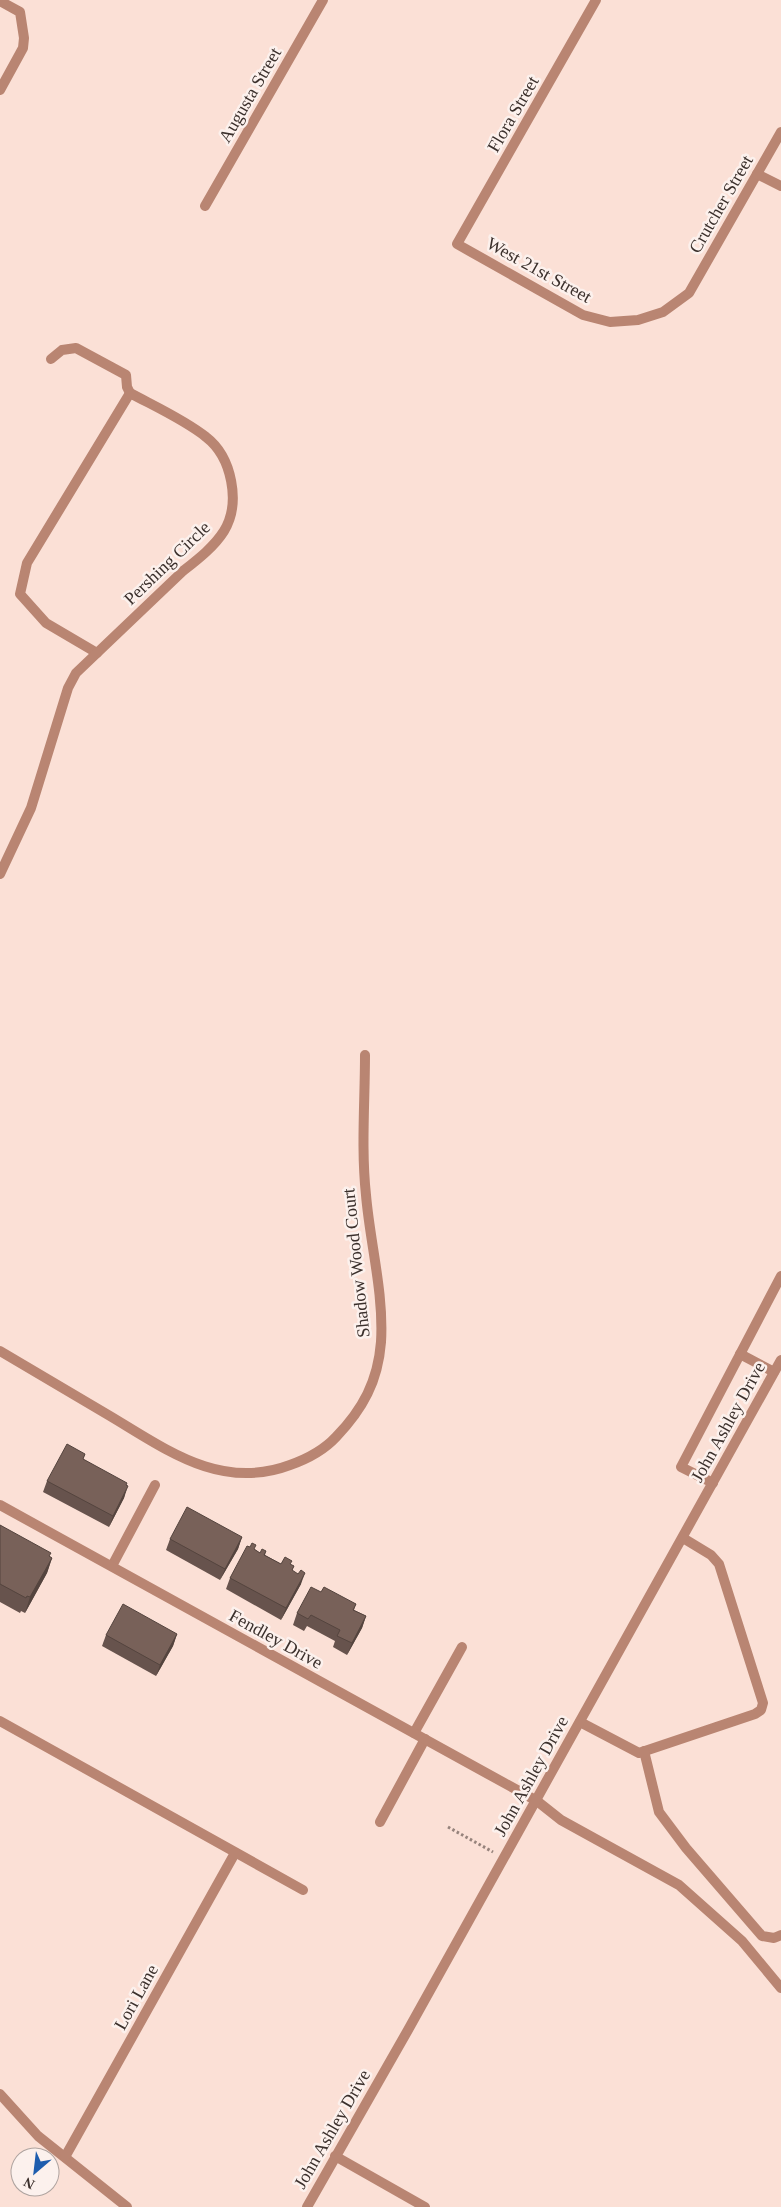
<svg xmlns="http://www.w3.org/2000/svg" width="781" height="2207" viewBox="0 0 781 2207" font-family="'Times New Roman',serif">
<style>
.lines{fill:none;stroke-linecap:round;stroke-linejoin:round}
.path{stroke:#96837c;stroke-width:3;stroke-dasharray:2.5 2.5;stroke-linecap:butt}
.lane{stroke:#b98572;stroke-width:10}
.street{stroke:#b98572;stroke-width:10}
.wall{fill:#67534d}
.shaded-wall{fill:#54443e}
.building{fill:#786159;stroke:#54443e}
.labels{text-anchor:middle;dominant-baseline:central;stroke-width:5;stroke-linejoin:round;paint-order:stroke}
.street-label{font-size:18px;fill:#3b302c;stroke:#fcf1ed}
</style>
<rect width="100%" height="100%" fill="#fbe0d6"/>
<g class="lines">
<path class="path" d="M448 1827 493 1852"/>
<g class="lane">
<path d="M97 653 46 623 20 594 27 563 130 393"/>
<path d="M740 1354 774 1372"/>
<path d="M713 1483 681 1467 781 1276"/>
<path d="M112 1566 155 1485"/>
<path d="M580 1722 639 1753 755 1714 761 1710 763 1703 719 1564 711 1555 683 1538"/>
<path d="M414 1733 462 1647"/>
<path d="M644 1751 659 1812 686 1848 762 1936 774 1938 781 1935"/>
<path d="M380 1822 425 1739"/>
<path d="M335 2156 425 2207"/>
</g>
<g class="street">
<path d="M596 0 457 244 583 315 610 322 638 320 663 312 689 293 781 132"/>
<path d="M0 1 20 12 24 38 23 48 0 90"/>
<path d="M757 174 781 186"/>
<path d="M205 206 323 0"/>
<path d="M0 874 31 808 68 688 76 673 183 571C197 560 214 547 224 531 241 503 232 457 206 437 185 420 154 406 130 393L127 387 126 375 76 348 62 350 51 359"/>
<path d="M0 1351C37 1373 74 1395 110 1416 167 1450 221 1491 290 1465 307 1459 323 1451 336 1437 363 1409 378 1381 381 1342 384 1293 370 1243 366 1195 361 1149 365 1101 365 1055"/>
<path d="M0 1505 537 1801 561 1820 679 1885 742 1941 781 1988"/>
<path d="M0 1721 303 1890"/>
<path d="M0 2094 38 2136 127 2207"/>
<path d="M65 2157 235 1853"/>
<path d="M307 2207 408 2030 781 1360"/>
</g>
</g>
<g class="wall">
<path d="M85 1454 83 1459 127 1485 124 1498 109 1527 43 1492 47 1481Z"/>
<path d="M0 1525 52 1558 47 1573 25 1613 21 1611 20 1613 0 1602Z"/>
<path d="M242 1537 238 1549 220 1580 166 1550 170 1539Z"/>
<path d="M254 1549 260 1553 266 1551 265 1555 281 1564 291 1565 294 1566 292 1571 301 1584 281 1620 226 1589 230 1578Z"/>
<path d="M321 1592 356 1604 354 1610 366 1616 362 1628 347 1655 333 1647 335 1641 307 1626 304 1631 293 1625 297 1613Z"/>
<path d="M177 1634 173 1646 156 1676 102 1646 106 1635Z"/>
</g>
<g class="shaded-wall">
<path d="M128 1486 124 1498 109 1527 113 1516Z"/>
<path d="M242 1537 238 1549 220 1580 225 1569Z"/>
<path d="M52 1558 47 1573 25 1613 30 1597Z"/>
<path d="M305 1573 301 1584 281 1620 286 1608Z"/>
<path d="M366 1616 362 1628 347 1655 352 1643Z"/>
<path d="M177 1634 173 1646 156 1676 160 1665Z"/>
</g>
<g class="building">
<path d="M67 1444 85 1454 83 1459 127 1483 126 1485 128 1486 113 1516 47 1481Z"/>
<path d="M187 1507 242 1537 225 1569 170 1539Z"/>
<path d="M0 1525 51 1553 49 1556 52 1558 30 1597 27 1596 26 1598 0 1584Z"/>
<path d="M252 1543 256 1545 254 1549 260 1553 262 1549 266 1551 264 1555 281 1564 285 1557 292 1561 290 1564 294 1566 292 1570 298 1574 301 1570 305 1573 286 1608 230 1578 247 1546 250 1547Z"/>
<path d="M311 1587 321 1592 324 1587 356 1604 353 1610 366 1616 352 1643 337 1636 340 1630 311 1615 308 1619 297 1613Z"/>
<path d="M123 1604 177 1634 160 1665 106 1635Z"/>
</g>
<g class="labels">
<g class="street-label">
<text transform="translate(250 95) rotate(-60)">Augusta Street</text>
<text transform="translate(513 114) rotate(-60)">Flora Street</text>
<text transform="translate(721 204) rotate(-60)">Crutcher Street</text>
<text transform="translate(539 270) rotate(29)">West 21st Street</text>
<text transform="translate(167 563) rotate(-44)">Pershing Circle</text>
<text transform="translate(356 1263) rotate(-96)">Shadow Wood Court</text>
<text transform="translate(728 1422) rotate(-61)">John Ashley Drive</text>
<text transform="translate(276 1639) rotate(29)">Fendley Drive</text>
<text transform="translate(531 1776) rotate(-61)">John Ashley Drive</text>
<text transform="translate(136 1997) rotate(-61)">Lori Lane</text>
<text transform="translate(332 2129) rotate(-60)">John Ashley Drive</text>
</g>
</g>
<g transform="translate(35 2172) rotate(208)"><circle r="24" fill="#fcf1ed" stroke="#afa4a0"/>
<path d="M0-4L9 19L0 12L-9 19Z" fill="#1e5dae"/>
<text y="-8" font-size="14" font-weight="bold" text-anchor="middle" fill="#3b302c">N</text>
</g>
</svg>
